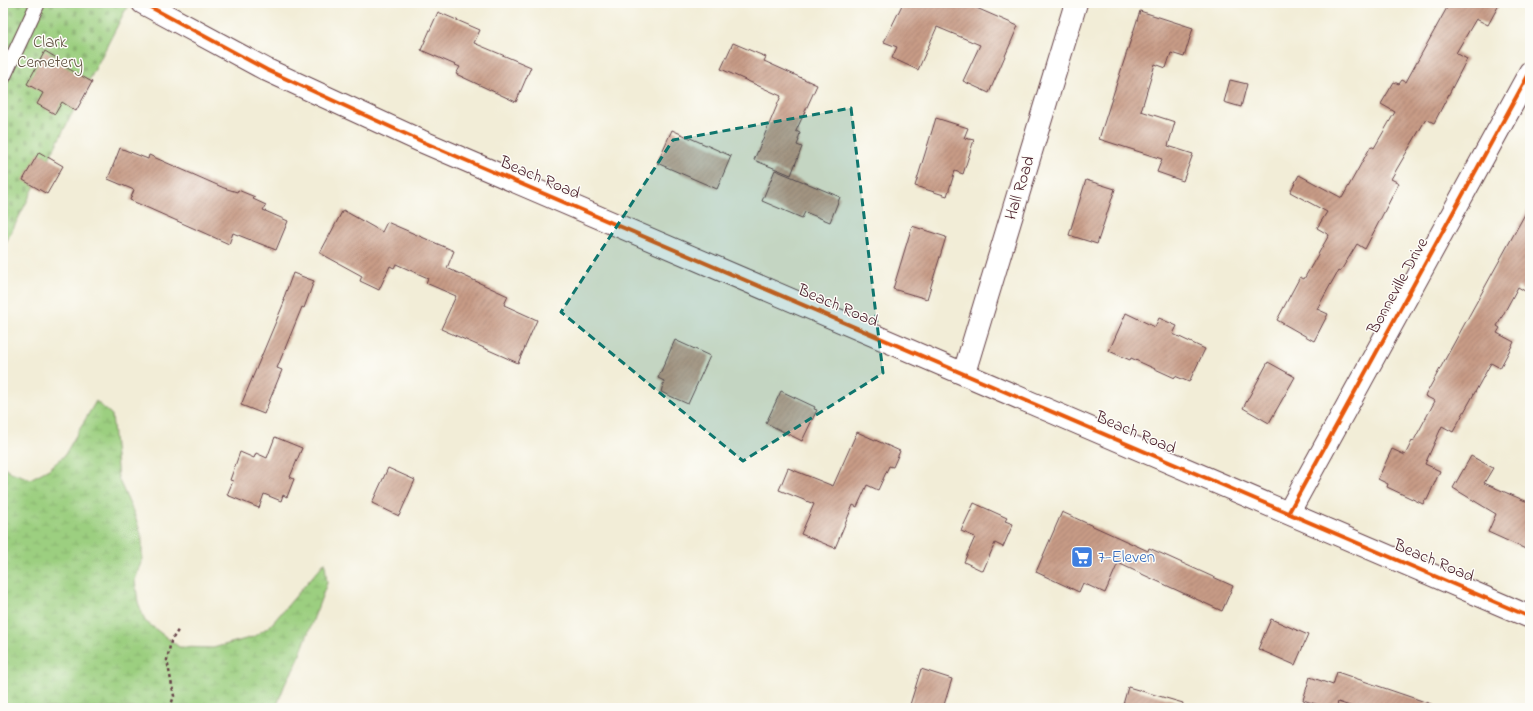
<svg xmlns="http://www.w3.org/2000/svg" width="1533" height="711" viewBox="0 0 1533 711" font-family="'Indie Flower',sans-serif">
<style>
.wetland{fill:url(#wetland-marsh);stroke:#737756}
.cemetery{fill:url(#cemetery-stones);stroke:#737756}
.building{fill:url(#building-hatch)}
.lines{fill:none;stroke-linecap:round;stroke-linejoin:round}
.lane-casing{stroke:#633e45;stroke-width:16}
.street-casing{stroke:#633e45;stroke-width:24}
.secondary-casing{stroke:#633e45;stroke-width:24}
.path{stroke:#633e45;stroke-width:2.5;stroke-dasharray:3 3;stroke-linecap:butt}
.lane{stroke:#fff;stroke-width:14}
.street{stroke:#fff;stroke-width:22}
.secondary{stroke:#fff;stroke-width:22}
.cycleway-casing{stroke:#fdfcf7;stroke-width:6}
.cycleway{stroke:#e8590c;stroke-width:4}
.marked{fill:#0f766e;fill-opacity:0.2;stroke:#0f766e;stroke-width:3;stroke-dasharray:8 5;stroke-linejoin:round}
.labels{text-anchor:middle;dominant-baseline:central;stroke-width:3;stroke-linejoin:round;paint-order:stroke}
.park-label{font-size:17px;fill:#635444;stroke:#fdfcf7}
.street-label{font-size:17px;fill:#4a1f2b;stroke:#fdfcf7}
.shop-label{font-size:17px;fill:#366cbe;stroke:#fdfcf7;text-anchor:start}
</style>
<defs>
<pattern id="wetland-marsh" width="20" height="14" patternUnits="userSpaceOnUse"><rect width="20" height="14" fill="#9ccf80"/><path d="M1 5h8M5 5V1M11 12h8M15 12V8" fill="none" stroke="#88b16f"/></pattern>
<pattern id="cemetery-stones" width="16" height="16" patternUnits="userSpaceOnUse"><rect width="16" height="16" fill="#9ccf80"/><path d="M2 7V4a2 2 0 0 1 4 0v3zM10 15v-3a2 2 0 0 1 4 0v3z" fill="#88b16f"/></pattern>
<pattern id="building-hatch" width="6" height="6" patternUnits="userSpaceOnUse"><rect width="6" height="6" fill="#c79b86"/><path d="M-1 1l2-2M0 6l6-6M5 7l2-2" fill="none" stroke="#a47e6e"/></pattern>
</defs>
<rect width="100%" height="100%" fill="#fdfcf7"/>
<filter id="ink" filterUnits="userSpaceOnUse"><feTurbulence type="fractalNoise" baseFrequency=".025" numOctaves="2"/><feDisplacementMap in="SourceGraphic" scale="8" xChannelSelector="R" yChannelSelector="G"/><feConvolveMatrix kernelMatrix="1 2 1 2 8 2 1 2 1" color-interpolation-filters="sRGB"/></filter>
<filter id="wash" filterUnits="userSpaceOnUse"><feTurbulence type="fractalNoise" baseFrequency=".012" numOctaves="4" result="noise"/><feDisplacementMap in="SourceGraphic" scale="16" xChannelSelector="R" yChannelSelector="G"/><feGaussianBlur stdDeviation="0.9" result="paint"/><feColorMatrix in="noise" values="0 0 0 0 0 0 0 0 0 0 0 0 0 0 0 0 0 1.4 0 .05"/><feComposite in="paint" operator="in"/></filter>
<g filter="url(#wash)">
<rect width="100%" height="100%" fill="#f2edd7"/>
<path class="wetland" d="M96 401 112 415 118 478 135 516 142 537V560L135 580 138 602 145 621 179 647 213 648 253 637 270 626 325 562 327 583 296 665 285 684 276 708H6L3 707V466L11 472 30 479 49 469 64 456Z"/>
<path class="cemetery" d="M3 3H129L3 248Z"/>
<g id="blocks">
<g class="building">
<path d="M903 3H965L1018 26 989 93 963 81 980 45 937 27 918 70 892 58 897 47 884 42Z"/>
<path d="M1447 3H1500L1488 25 1476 19 1456 53 1467 59 1434 123 1426 119 1391 179 1399 183 1365 249 1357 244 1340 272 1338 271 1317 309 1328 314 1314 341 1277 320 1300 277 1304 279 1329 235 1317 228 1327 212 1290 192 1299 175 1342 198 1371 146 1374 148 1395 112 1381 104 1394 82 1399 84 1402 80 1406 82 1449 4Z"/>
<path d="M1140 11 1193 28 1184 57 1171 53 1166 68 1155 64 1141 111 1175 122 1168 146 1193 154 1183 181 1157 172 1162 159 1099 139Z"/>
<path d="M438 12 480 30 474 43 531 67 516 102 456 74 460 67 421 50Z"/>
<path d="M733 43 766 57 764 61 817 85 796 131 800 133 798 140H799L797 145 802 147 791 175 754 160 781 96 721 69Z"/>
<path d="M45 51 65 63 64 66 92 82 76 111 62 102 55 114 37 104 43 93 27 84Z"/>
<path d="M1230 80 1247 84 1241 107 1224 102Z"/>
<path d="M936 118 968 128 964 138 974 140 963 174 955 171 947 196 915 186Z"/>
<path d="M672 130 731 156 717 189 657 163Z"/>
<path d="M120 148 148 159 149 155 224 188 237 192 238 190 255 197 253 199 266 205 263 210 288 221 276 250 233 233 229 244 130 200 134 190 108 179Z"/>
<path d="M39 152 63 166 47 194 23 180Z"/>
<path d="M775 170 840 197 830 222 805 212 802 218 762 201Z"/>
<path d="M1086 180 1115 189 1097 244 1069 235Z"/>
<path d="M1530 205V294L1518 287 1497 326 1500 328 1497 333 1514 342 1500 368 1491 363 1453 432 1442 426 1425 464 1440 471 1427 500H1425L1423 504 1387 487 1388 484 1378 479 1392 449 1405 455 1412 441 1413 442 1435 401 1425 396Z"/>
<path d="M343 210 382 232 387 222 454 251 447 268 508 296 504 305 537 320 518 363 441 329 456 296 426 283 428 278 396 264 394 268 390 266 379 290 360 281 362 276 320 253Z"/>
<path d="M912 226 946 237 927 299 893 289Z"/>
<path d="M293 273 314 281 304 308 302 307 277 368 282 370 264 414 241 405 285 300H283Z"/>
<path d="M1126 313 1155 327 1159 318 1177 326 1173 334 1205 349 1189 382 1175 376V378L1131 358 1130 360 1109 351Z"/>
<path d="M675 340 710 356 688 404 661 392 664 381 658 378Z"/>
<path d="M1268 362 1295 377 1269 423 1243 408Z"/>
<path d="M781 391 815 407 814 409 817 410 802 441 766 423Z"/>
<path d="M857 432 900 451 893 467 889 466 878 490 867 485 857 507 853 505 835 548 801 534 814 504 779 490 788 468 833 486Z"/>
<path d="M275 437 302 448 290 477 294 479 287 497 283 495 281 501 264 494 259 508 227 495 233 481 230 480 240 452 254 458 256 453 267 458Z"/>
<path d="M1471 456 1493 468 1484 483 1530 503V551L1488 532 1496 514 1453 488Z"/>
<path d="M388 468 415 480 399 516 372 503Z"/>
<path d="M974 503 1007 518 1005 521 1013 524 1003 547 995 543 983 571 964 562 975 537 961 531Z"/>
<path d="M1062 512 1148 551 1149 548 1233 586 1222 611 1118 563 1105 593 1083 583 1079 592 1036 572Z"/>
<path d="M1271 619 1308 635 1295 665 1258 649Z"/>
<path d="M921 669 952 679 943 708H909Z"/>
<path d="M1337 672 1434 705V708H1356L1338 702 1336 708H1328L1303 700 1310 677 1333 685Z"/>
<path d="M1128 687 1183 703 1182 708H1122Z"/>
</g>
</g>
</g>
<g filter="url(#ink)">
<use href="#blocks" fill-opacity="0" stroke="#633e45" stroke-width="1"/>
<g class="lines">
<g class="lane-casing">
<path id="lane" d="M3 78 38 3"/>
</g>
<g class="street-casing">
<g id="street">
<path d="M964 373 1076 3"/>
<path d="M1289 512 1530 72"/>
</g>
</g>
<g class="secondary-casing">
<path id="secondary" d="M143 3 267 70 421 141 1530 617"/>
</g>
<path class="path" d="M170 708 174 696 167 660 171 641 179 629"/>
<use href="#lane" class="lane"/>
<use href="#street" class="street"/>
<use href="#secondary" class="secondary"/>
<g class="cycleway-casing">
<g id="cycleway">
<path d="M143 3 267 70 421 141 1530 617"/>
<path d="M1289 512 1530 72"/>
</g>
</g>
<use href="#cycleway" class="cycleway"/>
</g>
</g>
<path class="marked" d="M851 108 883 373 743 461 561 312 673 140Z"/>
<defs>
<g id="supermarket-square" transform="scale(1.15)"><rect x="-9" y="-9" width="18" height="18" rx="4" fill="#3f7fe0" stroke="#fdfcf7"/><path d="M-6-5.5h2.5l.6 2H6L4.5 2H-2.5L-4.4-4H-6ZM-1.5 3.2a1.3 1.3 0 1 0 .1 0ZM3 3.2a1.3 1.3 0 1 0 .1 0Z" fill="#fff"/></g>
</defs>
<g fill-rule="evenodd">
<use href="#supermarket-square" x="1082" y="557"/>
</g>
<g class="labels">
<g class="park-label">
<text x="50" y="42">Clark<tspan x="50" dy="20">Cemetery</tspan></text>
</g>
<g class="street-label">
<text transform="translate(540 178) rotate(23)">Beach Road</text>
<text transform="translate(1020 188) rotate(-73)">Hall Road</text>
<text transform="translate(1398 286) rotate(-61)">Bonneville Drive</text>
<text transform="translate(838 306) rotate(23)">Beach Road</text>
<text transform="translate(1136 433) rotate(23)">Beach Road</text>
<text transform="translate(1434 561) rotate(23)">Beach Road</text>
</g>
<g class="shop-label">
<text x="1098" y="557">7-Eleven</text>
</g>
</g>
<rect width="1533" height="711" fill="none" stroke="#fdfcf7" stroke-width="16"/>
</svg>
